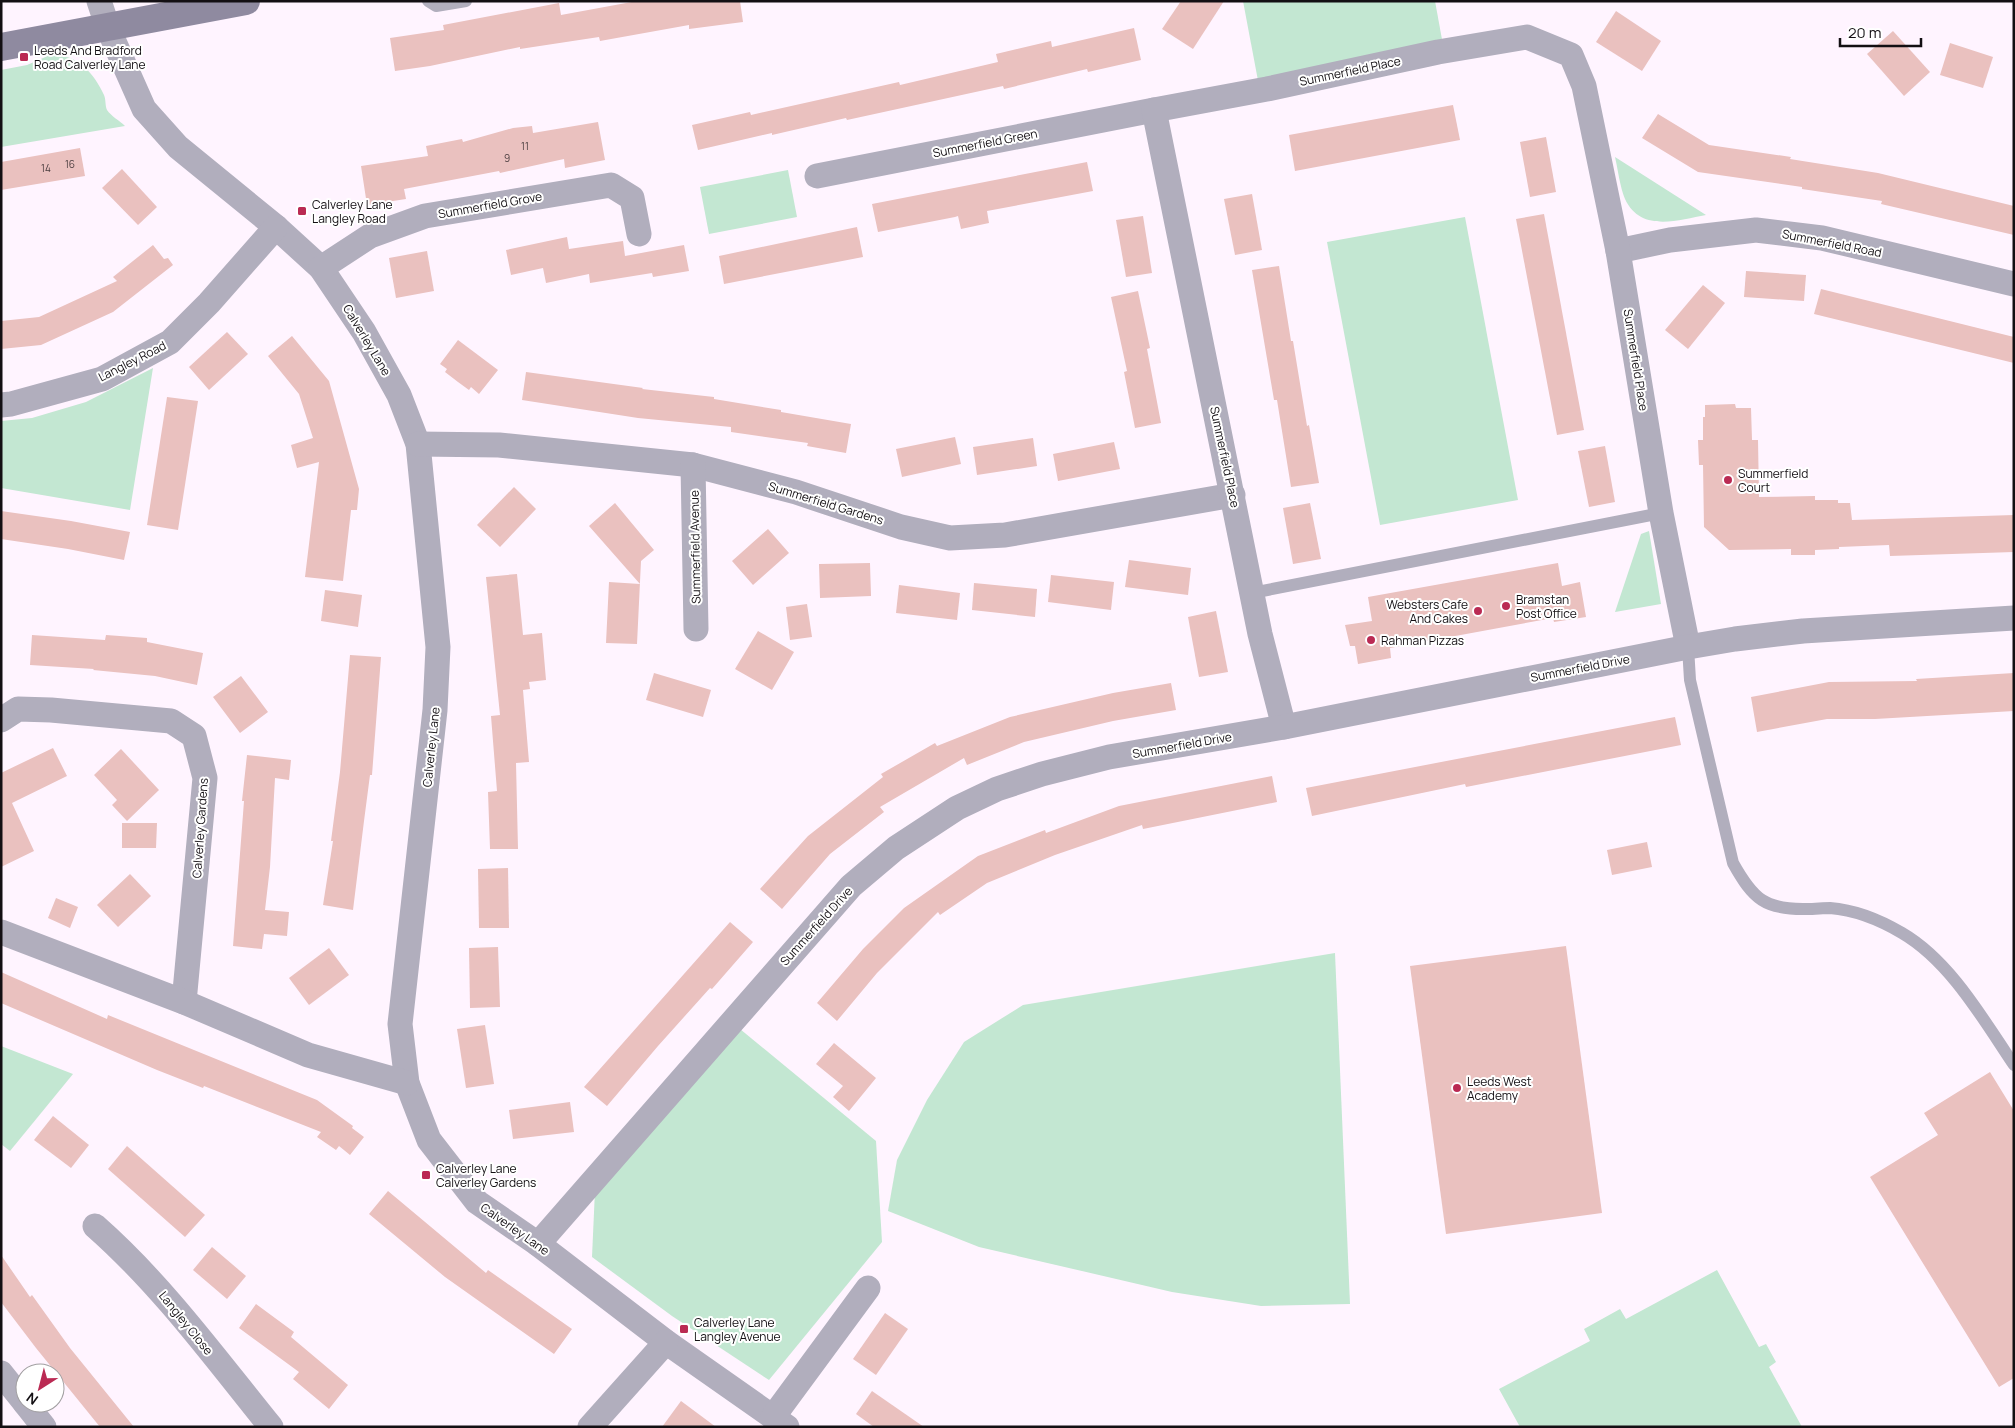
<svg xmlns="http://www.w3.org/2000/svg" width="2015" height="1428" viewBox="0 0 2015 1428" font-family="Manrope,sans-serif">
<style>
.green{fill:#c3e7d2}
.building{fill:#eac1bf}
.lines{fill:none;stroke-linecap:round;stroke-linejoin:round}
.service{stroke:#b1aebd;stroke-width:12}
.minor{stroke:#b1aebd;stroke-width:25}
.secondary{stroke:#8f8aa0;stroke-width:28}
.poi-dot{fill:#ba2a53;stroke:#fff;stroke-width:2}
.labels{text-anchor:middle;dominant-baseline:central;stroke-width:4;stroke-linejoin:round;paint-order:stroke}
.number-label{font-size:10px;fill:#493c3e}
.poi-label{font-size:12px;fill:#130f13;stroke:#fff;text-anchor:start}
.street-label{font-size:12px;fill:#130f13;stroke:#fff}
</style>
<rect width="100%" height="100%" fill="#fff4ff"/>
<g class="green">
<path d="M1243 1H1435L1443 45 1259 86Z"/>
<path d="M50 55C76 53 94 73 104 95 106 99 105 106 107 110 111 116 120 121 125 126L1 147V70L27 65Z"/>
<path d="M1615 157 1706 215C1678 220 1641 233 1625 199 1620 187 1618 170 1615 157Z"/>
<path d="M788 170 797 217 709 234 700 187Z"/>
<path d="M1465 217 1518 500 1380 525 1327 242Z"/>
<path d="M153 368 130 510 1 488V421L32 418 86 402Z"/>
<path d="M1649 531 1661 604 1615 612 1641 534Z"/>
<path d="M1335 953 1350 1304 1261 1306 1172 1292 979 1247 888 1211 897 1160 927 1100 964 1042 1023 1005Z"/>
<path d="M740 1029 876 1141 882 1242 769 1380 672 1316 592 1257 595 1190Z"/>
<path d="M1 1046 73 1074 10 1151 1 1144Z"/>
<path d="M1717 1270 1759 1347 1766 1344 1776 1362 1769 1367 1802 1427H1520L1499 1389 1590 1341 1584 1329 1620 1309 1626 1319Z"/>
</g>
<g class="building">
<path d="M637 1H740L743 22 689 29V25L600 41 599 37 520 49V47L430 66 395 71 390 38 444 30 443 25 559 3 561 15Z"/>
<path d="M1181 1H1224L1193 49 1162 29Z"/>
<path d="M1616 11 1661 41 1642 71 1596 42Z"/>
<path d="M1134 28 1141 60 1088 72 1087 69 1004 89 1003 86 847 120 846 118 772 135V133L698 150 692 125 750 112 751 115 899 82 900 85 998 62 996 54 1051 41 1052 47Z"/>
<path d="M1893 31 1930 72 1904 96 1867 54Z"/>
<path d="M1950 43 1993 57 1983 88 1940 75Z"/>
<path d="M1453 105 1460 140 1295 171 1289 135Z"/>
<path d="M1658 114 1709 145 1791 157 1790 159 1878 173 2014 206V235L1881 204 1882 201 1802 189V187L1698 172 1642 138Z"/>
<path d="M598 122 605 160 565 168 564 159 500 173 499 171 404 189 406 199 367 205 361 166 428 156 426 146 462 139 463 142 513 128 532 126 533 133Z"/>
<path d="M1546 137 1556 192 1530 197 1520 142Z"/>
<path d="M80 148 85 176 1 190V162Z"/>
<path d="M1087 162 1093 191 987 211 989 223 961 229 958 216 955 217 878 232 872 204Z"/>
<path d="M122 169 157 207 138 225 102 188Z"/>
<path d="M1252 194 1262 250 1235 255 1224 199Z"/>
<path d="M1544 214 1584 430 1557 435 1516 219Z"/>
<path d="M1143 216 1152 273 1126 277 1116 220Z"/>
<path d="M857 227 863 257 724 284 719 256Z"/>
<path d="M567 237 569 249 623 241 625 256 684 245 689 271 653 277 652 273 590 283 589 274 546 283 543 268 511 275 506 250Z"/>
<path d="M153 245 164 259 168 258 173 265 113 312 41 345 1 349V321L39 317 117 281 113 277Z"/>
<path d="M427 251 434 291 396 298 389 258Z"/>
<path d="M1279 266 1291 341H1293L1307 426 1309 425 1319 483 1291 487 1277 400H1274L1252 270Z"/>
<path d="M1746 271 1806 275 1804 301 1744 297Z"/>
<path d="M1703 285 1725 303 1688 349 1665 330Z"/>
<path d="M1821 289 2014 337V363L1814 314Z"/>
<path d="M1138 291 1150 348 1147 349 1161 423 1135 428 1124 372 1127 371 1111 297Z"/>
<path d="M227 332 248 354 209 390 189 367Z"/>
<path d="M292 336 329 381 359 489 357 510H351L343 581 305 577 319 462 297 468 291 445 313 438 299 394 268 356Z"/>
<path d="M458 340 498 370 479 394 471 387 469 390 458 382 445 372 447 369 440 364Z"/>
<path d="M526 372 643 388 642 389 714 397V399L781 410V412L851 424 846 453 807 446 808 443 731 432V427L638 418 522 400Z"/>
<path d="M167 397 198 401 178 530 147 525Z"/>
<path d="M1735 404 1736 408H1751L1752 440H1758L1759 497 1815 496V500H1838V503H1850L1852 520 2014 515V552L1890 556 1889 545 1839 547V549L1815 550V555H1791V549L1729 550 1704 527 1703 465H1699L1698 440H1703V417H1705V405Z"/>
<path d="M955 437 961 464 902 477 896 449Z"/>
<path d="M1033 438 1037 466 977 475 973 447Z"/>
<path d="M1114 442 1120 469 1058 481 1053 454Z"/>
<path d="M1605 446 1615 502 1589 507 1578 451Z"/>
<path d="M514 487 536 509 500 547 477 525Z"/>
<path d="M615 503 654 550 641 561 637 644 606 643 609 582 640 584 589 526Z"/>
<path d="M1310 503 1321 559 1293 564 1283 508Z"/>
<path d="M1 511 71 521 130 532 124 560 68 549 1 539Z"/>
<path d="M768 529 789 553 753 585 732 561Z"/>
<path d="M1129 560 1191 568 1188 595 1125 587Z"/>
<path d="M870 563 871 596 820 598 819 564Z"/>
<path d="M1558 563 1562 586 1580 582 1586 617 1554 622 1553 618 1390 648 1391 658 1358 664 1355 646H1350L1345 625 1372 621 1368 597Z"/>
<path d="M517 574 523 635 542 633 546 680 529 682 530 689 523 690 529 762 516 763 518 849H490L488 792 497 791 491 716 500 715 486 577Z"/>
<path d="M1051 575 1114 582 1111 610 1048 602Z"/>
<path d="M974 583 1037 589 1035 617 972 610Z"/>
<path d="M899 585 960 593 957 620 896 613Z"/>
<path d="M325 590 362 595 358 627 321 621Z"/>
<path d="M807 604 812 637 790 640 786 607Z"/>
<path d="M1216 611 1228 672 1199 677 1188 617Z"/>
<path d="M758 631 794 652 772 690 735 669Z"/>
<path d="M32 635 105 640 106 635 147 638V642L203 653 197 685 155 676 93 670 94 669 30 665Z"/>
<path d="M350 655 381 657 372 775H370L364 821 353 910 323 905 333 841H331L340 772Z"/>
<path d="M654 673 711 690 703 717 646 700Z"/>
<path d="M2014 673V711L1875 719H1827L1757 732 1751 697 1829 682 1917 681 1916 679Z"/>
<path d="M241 676 268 712 240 733 213 697Z"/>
<path d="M1171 683 1176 710 1113 721 1024 742 967 765 964 758 880 807 884 812 830 854 782 909 760 889 808 836 883 777 881 774 935 743 937 746 1010 717 1113 693Z"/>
<path d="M1675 717 1681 745 1466 787 1465 784 1312 816 1306 788Z"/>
<path d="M53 748 67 776 12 803 34 851 1 867V773Z"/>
<path d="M121 749 159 790 127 821 112 805 117 800 94 775Z"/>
<path d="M247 755 291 760 289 780 275 778 270 867 265 910 289 912 287 936 264 934 262 949 233 946 244 801H242Z"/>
<path d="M1272 776 1277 802 1143 829 1142 825 1055 855 987 883 940 915 938 912 877 973 837 1021 817 1003 863 949 904 908 978 856 1045 830 1046 833 1119 806Z"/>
<path d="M122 823H157L156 848H122Z"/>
<path d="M1647 842 1652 867 1612 875 1607 850Z"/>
<path d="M508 868 509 928H479L478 869Z"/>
<path d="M130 874 151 896 118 927 97 905Z"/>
<path d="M56 898 78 907 70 928 48 918Z"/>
<path d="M730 922 753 942 712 989 710 988 658 1046 607 1106 584 1087Z"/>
<path d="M1566 946 1602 1213 1446 1234 1410 966Z"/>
<path d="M498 947 500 1007 470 1008 469 948Z"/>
<path d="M329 948 349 975 309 1005 289 978Z"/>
<path d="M1 972 107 1019 108 1015 317 1100 353 1126 352 1128 364 1137 350 1155 339 1146 336 1150 317 1137 321 1132 204 1086 203 1088 157 1070 1 1003Z"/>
<path d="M485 1025 494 1084 466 1088 457 1029Z"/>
<path d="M834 1043 876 1078 849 1111 833 1097 843 1086 816 1064Z"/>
<path d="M1990 1072 2014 1111V1378L1999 1387 1870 1177 1938 1135 1924 1113Z"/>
<path d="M570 1102 574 1132 513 1139 509 1110Z"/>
<path d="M53 1116 89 1145 71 1168 34 1140Z"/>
<path d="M127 1146 205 1215 185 1237 108 1169Z"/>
<path d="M388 1191 486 1273 488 1270 572 1329 554 1354 445 1277 369 1214Z"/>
<path d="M212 1247 246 1276 227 1299 193 1270Z"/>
<path d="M1 1255 30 1297 32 1295 70 1348 134 1427H100L36 1348 1 1302Z"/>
<path d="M256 1304 294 1332 291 1337 348 1385 329 1409 293 1379 299 1372 239 1328Z"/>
<path d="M885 1313 908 1329 876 1375 853 1359Z"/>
<path d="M872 1391 924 1427H874L856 1414Z"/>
<path d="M681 1401 716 1427H662Z"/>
</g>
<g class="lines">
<g class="service">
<path d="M428 1 436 6 466 1"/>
<path d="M1252 593 1661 513"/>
<path d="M1688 647 1690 680 1733 863C1753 899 1765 910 1807 909 1815 909 1823 908 1830 908 1856 910 1880 920 1902 933 1950 961 1983 1019 2014 1065"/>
</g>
<g class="minor">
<path d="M99 1 108 28 144 109 178 147 276 227 321 268 364 332 399 395 418 444 438 647 435 710 400 1024 407 1083 429 1140 477 1202 538 1244 666 1342 787 1427"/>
<path d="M817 176 1154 110"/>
<path d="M1618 251 1670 240 1756 230 1822 238 2014 284"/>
<path d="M321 268 370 236 425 216 611 185 632 198 639 234"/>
<path d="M1 405 11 404 102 379 170 342 209 303 276 227"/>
<path d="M418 444 499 445 693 465 796 492 901 527 950 538 1005 535 1233 495"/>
<path d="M693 465 696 629"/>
<path d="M1 720 18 709 51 710 171 721 194 736 205 778 184 1002"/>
<path d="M1284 727 1260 634 1154 110 1267 89 1438 52 1527 37 1571 55 1584 86 1618 251 1661 513 1688 647"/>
<path d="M1 932 184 1002 308 1055 407 1083"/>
<path d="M95 1226C162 1285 215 1358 271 1427"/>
<path d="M538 1244 851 886 896 848 957 808 997 789 1042 774 1109 757 1284 727 1688 647 1735 639 1803 631 2014 618"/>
<path d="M1 1373 25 1403"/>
<path d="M25 1403 44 1427"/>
<path d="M773 1417 868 1288"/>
<path d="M590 1427 666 1342"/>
</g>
<path class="secondary" d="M1 47 246 1"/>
</g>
<g class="poi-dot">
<rect x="19" y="52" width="10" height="10" rx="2.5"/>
<rect x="297" y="206" width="10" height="10" rx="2.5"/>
<circle cx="1728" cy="480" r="5"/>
<circle cx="1506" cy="606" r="5"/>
<circle cx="1478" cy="611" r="5"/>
<circle cx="1371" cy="640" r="5"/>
<circle cx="1457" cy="1088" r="5"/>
<rect x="421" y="1170" width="10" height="10" rx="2.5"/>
<rect x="679" y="1324" width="10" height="10" rx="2.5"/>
</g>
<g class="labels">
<g class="number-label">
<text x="525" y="146">11</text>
<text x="507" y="158">9</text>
<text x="70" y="164">16</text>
<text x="46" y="168">14</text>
</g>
<g class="poi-label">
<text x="34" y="50">Leeds And Bradford<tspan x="34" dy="14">Road Calverley Lane</tspan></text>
<text x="312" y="204">Calverley Lane<tspan x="312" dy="14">Langley Road</tspan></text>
<text x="1738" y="473">Summerfield<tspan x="1738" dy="14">Court</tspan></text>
<text x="1516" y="599">Bramstan<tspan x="1516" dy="14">Post Office</tspan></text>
<text x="1468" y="604" text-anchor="end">Websters Cafe<tspan x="1468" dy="14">And Cakes</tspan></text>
<text x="1381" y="640">Rahman Pizzas</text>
<text x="1467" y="1081">Leeds West<tspan x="1467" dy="14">Academy</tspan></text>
<text x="436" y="1168">Calverley Lane<tspan x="436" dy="14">Calverley Gardens</tspan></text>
<text x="694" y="1322">Calverley Lane<tspan x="694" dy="14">Langley Avenue</tspan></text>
</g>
<g class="street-label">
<text transform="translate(1350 71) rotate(-12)">Summerfield Place</text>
<text transform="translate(985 143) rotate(-11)">Summerfield Green</text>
<text transform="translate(490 205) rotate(-10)">Summerfield Grove</text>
<text transform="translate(1832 243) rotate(11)">Summerfield Road</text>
<text transform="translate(367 340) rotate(59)">Calverley Lane</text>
<text transform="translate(1636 360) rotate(81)">Summerfield Place</text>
<text transform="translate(132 361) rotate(-27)">Langley Road</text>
<text transform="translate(1225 457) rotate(78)">Summerfield Place</text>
<text transform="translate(826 503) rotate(17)">Summerfield Gardens</text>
<text transform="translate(695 547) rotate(-91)">Summerfield Avenue</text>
<text transform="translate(1580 668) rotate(-11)">Summerfield Drive</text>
<text transform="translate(1182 745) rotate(-10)">Summerfield Drive</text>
<text transform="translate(431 747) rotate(-84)">Calverley Lane</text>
<text transform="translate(200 828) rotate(-86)">Calverley Gardens</text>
<text transform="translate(816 926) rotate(-48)">Summerfield Drive</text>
<text transform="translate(515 1229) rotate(35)">Calverley Lane</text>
<text transform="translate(186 1323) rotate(51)">Langley Close</text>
</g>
</g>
<rect width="2015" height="1428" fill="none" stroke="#130f13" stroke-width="5"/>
<g transform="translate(40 1388) rotate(216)"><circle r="24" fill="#ffffff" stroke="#a19fa1"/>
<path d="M0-4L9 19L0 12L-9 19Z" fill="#ba2a53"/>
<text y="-8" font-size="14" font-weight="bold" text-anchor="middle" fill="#130f13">N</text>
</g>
<path d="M1840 38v8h81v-8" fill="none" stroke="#130f13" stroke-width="2.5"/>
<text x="1848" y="38" font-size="15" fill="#130f13" stroke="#ffffff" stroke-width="4" paint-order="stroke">20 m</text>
</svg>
